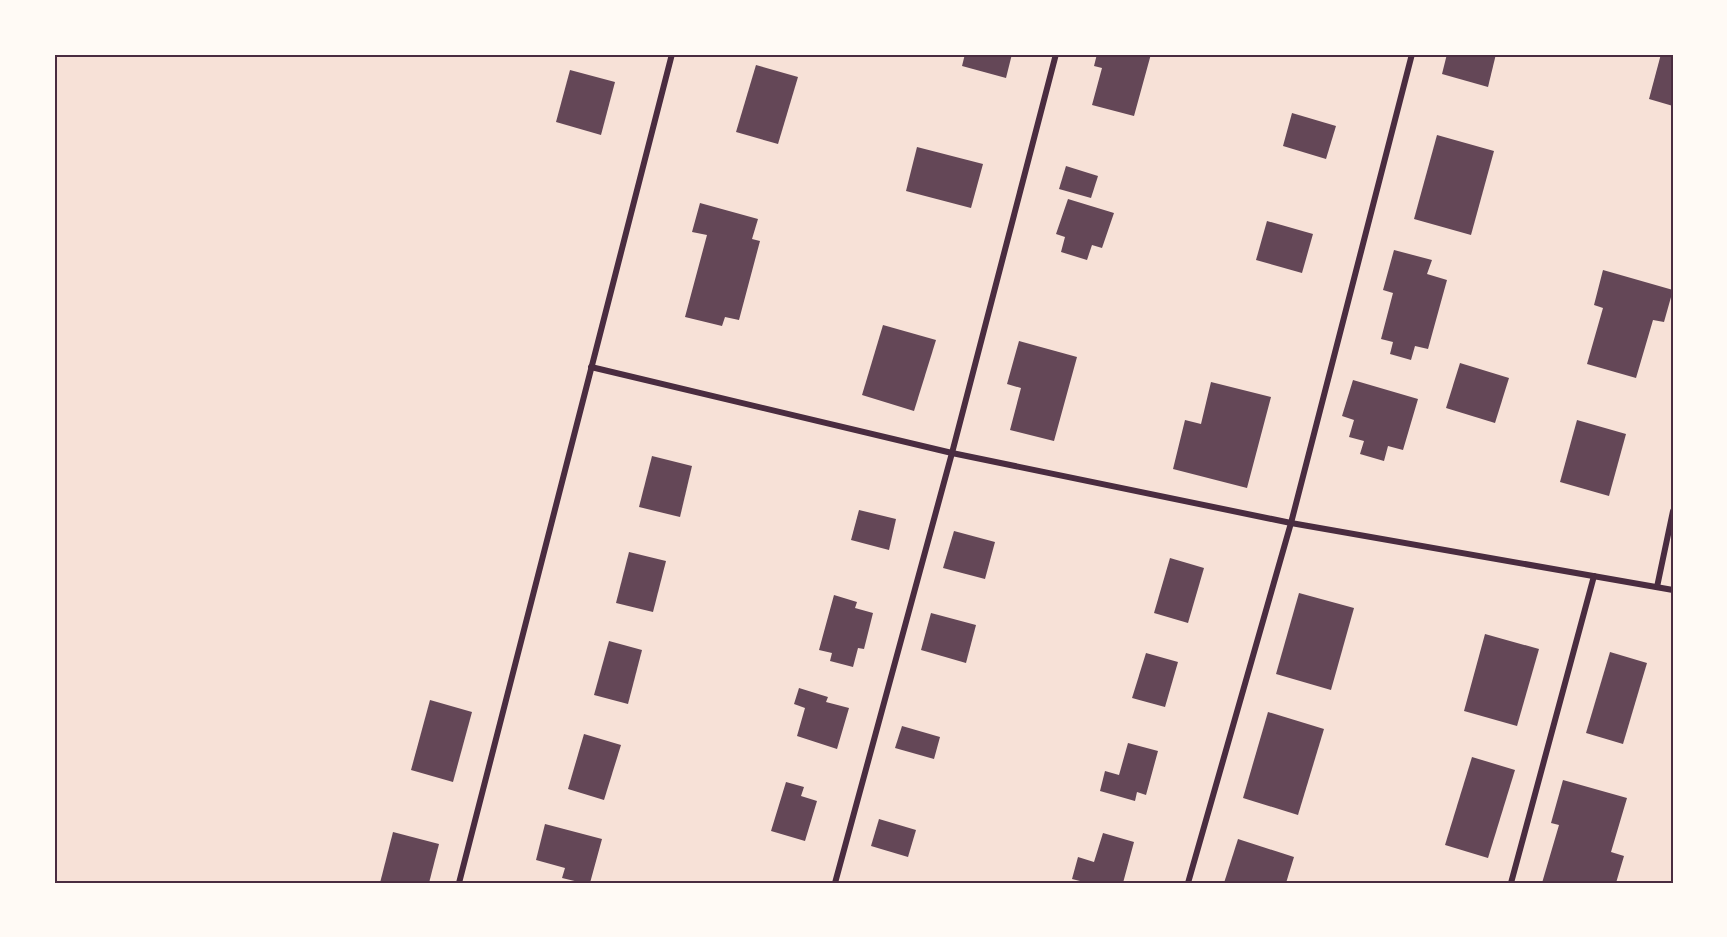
<svg xmlns="http://www.w3.org/2000/svg" width="1727" height="937" viewBox="0 0 1727 937" font-family="Raleway,sans-serif">
<style>
.building{fill:#644757}
.lines{fill:none;stroke-linecap:round;stroke-linejoin:round}
.minor{stroke:#4a2c40;stroke-width:6}
.neatline{fill:none;stroke:#4a2c40;stroke-width:2}
</style>
<rect width="100%" height="100%" fill="#f7e1d7"/>
<g class="building">
<path d="M965 54H1012L1006 78 962 66Z"/>
<path d="M1097 54H1151L1134 116 1092 105 1102 68 1094 66Z"/>
<path d="M1447 54H1496L1488 87 1442 74Z"/>
<path d="M1661 54H1673V106L1649 99Z"/>
<path d="M756 65 798 77 778 144 736 132Z"/>
<path d="M570 70 615 82 601 135 556 122Z"/>
<path d="M1292 113 1336 126 1326 159 1283 146Z"/>
<path d="M1437 135 1494 151 1471 235 1414 219Z"/>
<path d="M917 147 983 164 971 208 906 191Z"/>
<path d="M1066 166 1098 176 1091 198 1059 189Z"/>
<path d="M1068 199 1114 213 1102 248 1092 245 1087 260 1061 252 1065 237 1056 234Z"/>
<path d="M700 203 758 219 752 239 760 241 739 320 725 317 722 326 685 317 707 235 692 232Z"/>
<path d="M1267 221 1313 234 1302 273 1256 260Z"/>
<path d="M1394 250 1432 260 1427 274 1447 280 1428 349 1415 346 1411 360 1390 354 1393 342 1381 339 1393 293 1383 290Z"/>
<path d="M1603 270 1673 290 1664 322 1653 320 1636 378 1587 364 1603 308 1594 305Z"/>
<path d="M883 325 936 340 914 411 862 395Z"/>
<path d="M1019 341 1077 357 1054 441 1010 430 1021 388 1007 384Z"/>
<path d="M1460 363 1509 378 1495 423 1446 408Z"/>
<path d="M1353 380 1418 399 1403 450 1388 446 1384 461 1360 454 1364 441 1349 437 1354 420 1342 416Z"/>
<path d="M1211 382 1271 397 1247 488 1173 469 1185 420 1201 424Z"/>
<path d="M1577 420 1626 434 1609 496 1560 482Z"/>
<path d="M652 456 692 466 680 517 639 507Z"/>
<path d="M859 510 896 519 889 550 851 540Z"/>
<path d="M954 531 995 542 985 579 943 568Z"/>
<path d="M629 552 666 561 653 612 616 603Z"/>
<path d="M1170 558 1204 568 1188 623 1154 613Z"/>
<path d="M1299 593 1354 608 1331 690 1276 674Z"/>
<path d="M834 595 857 602 855 608 873 613 864 649 858 648 853 667 830 661 832 653 819 650Z"/>
<path d="M931 613 976 625 966 663 921 650Z"/>
<path d="M1485 634 1539 649 1517 726 1464 711Z"/>
<path d="M609 641 642 650 628 704 594 695Z"/>
<path d="M1610 652 1647 663 1623 744 1586 733Z"/>
<path d="M1146 653 1178 662 1165 707 1132 698Z"/>
<path d="M799 688 828 697 826 702 849 708 837 749 797 736 805 708 794 704Z"/>
<path d="M430 700 472 712 453 782 411 770Z"/>
<path d="M1268 712 1324 729 1298 815 1243 798Z"/>
<path d="M902 726 940 737 934 759 895 748Z"/>
<path d="M584 734 621 745 604 800 568 789Z"/>
<path d="M1128 743 1158 751 1146 795 1137 792 1135 801 1100 791 1105 771 1119 775Z"/>
<path d="M1472 757 1515 770 1488 858 1445 845Z"/>
<path d="M1563 780 1627 798 1611 852 1624 856 1616 883H1542L1559 825 1551 823Z"/>
<path d="M786 782 804 787 801 796 817 801 805 841 771 831Z"/>
<path d="M879 819 916 830 908 857 871 846Z"/>
<path d="M545 824 602 839 590 883H583L562 878 565 868 536 860Z"/>
<path d="M393 832 439 844 429 883H380Z"/>
<path d="M1103 833 1134 842 1123 883H1088L1072 879 1078 857 1094 862Z"/>
<path d="M1238 839 1294 857 1286 883H1224Z"/>
</g>
<g class="lines">
<g class="minor">
<path d="M591 367 952 453 1291 523 1673 590"/>
<path d="M1657 587 1673 511"/>
<path d="M459 883 672 54"/>
<path d="M835 883 952 453 1056 54"/>
<path d="M1188 883 1291 523 1412 54"/>
<path d="M1511 883 1594 576"/>
</g>
</g>
<rect width="1727" height="937" fill="none" stroke="#fffaf5" stroke-width="111"/>
<rect x="56" y="56" width="1616" height="826" class="neatline"/>
</svg>
